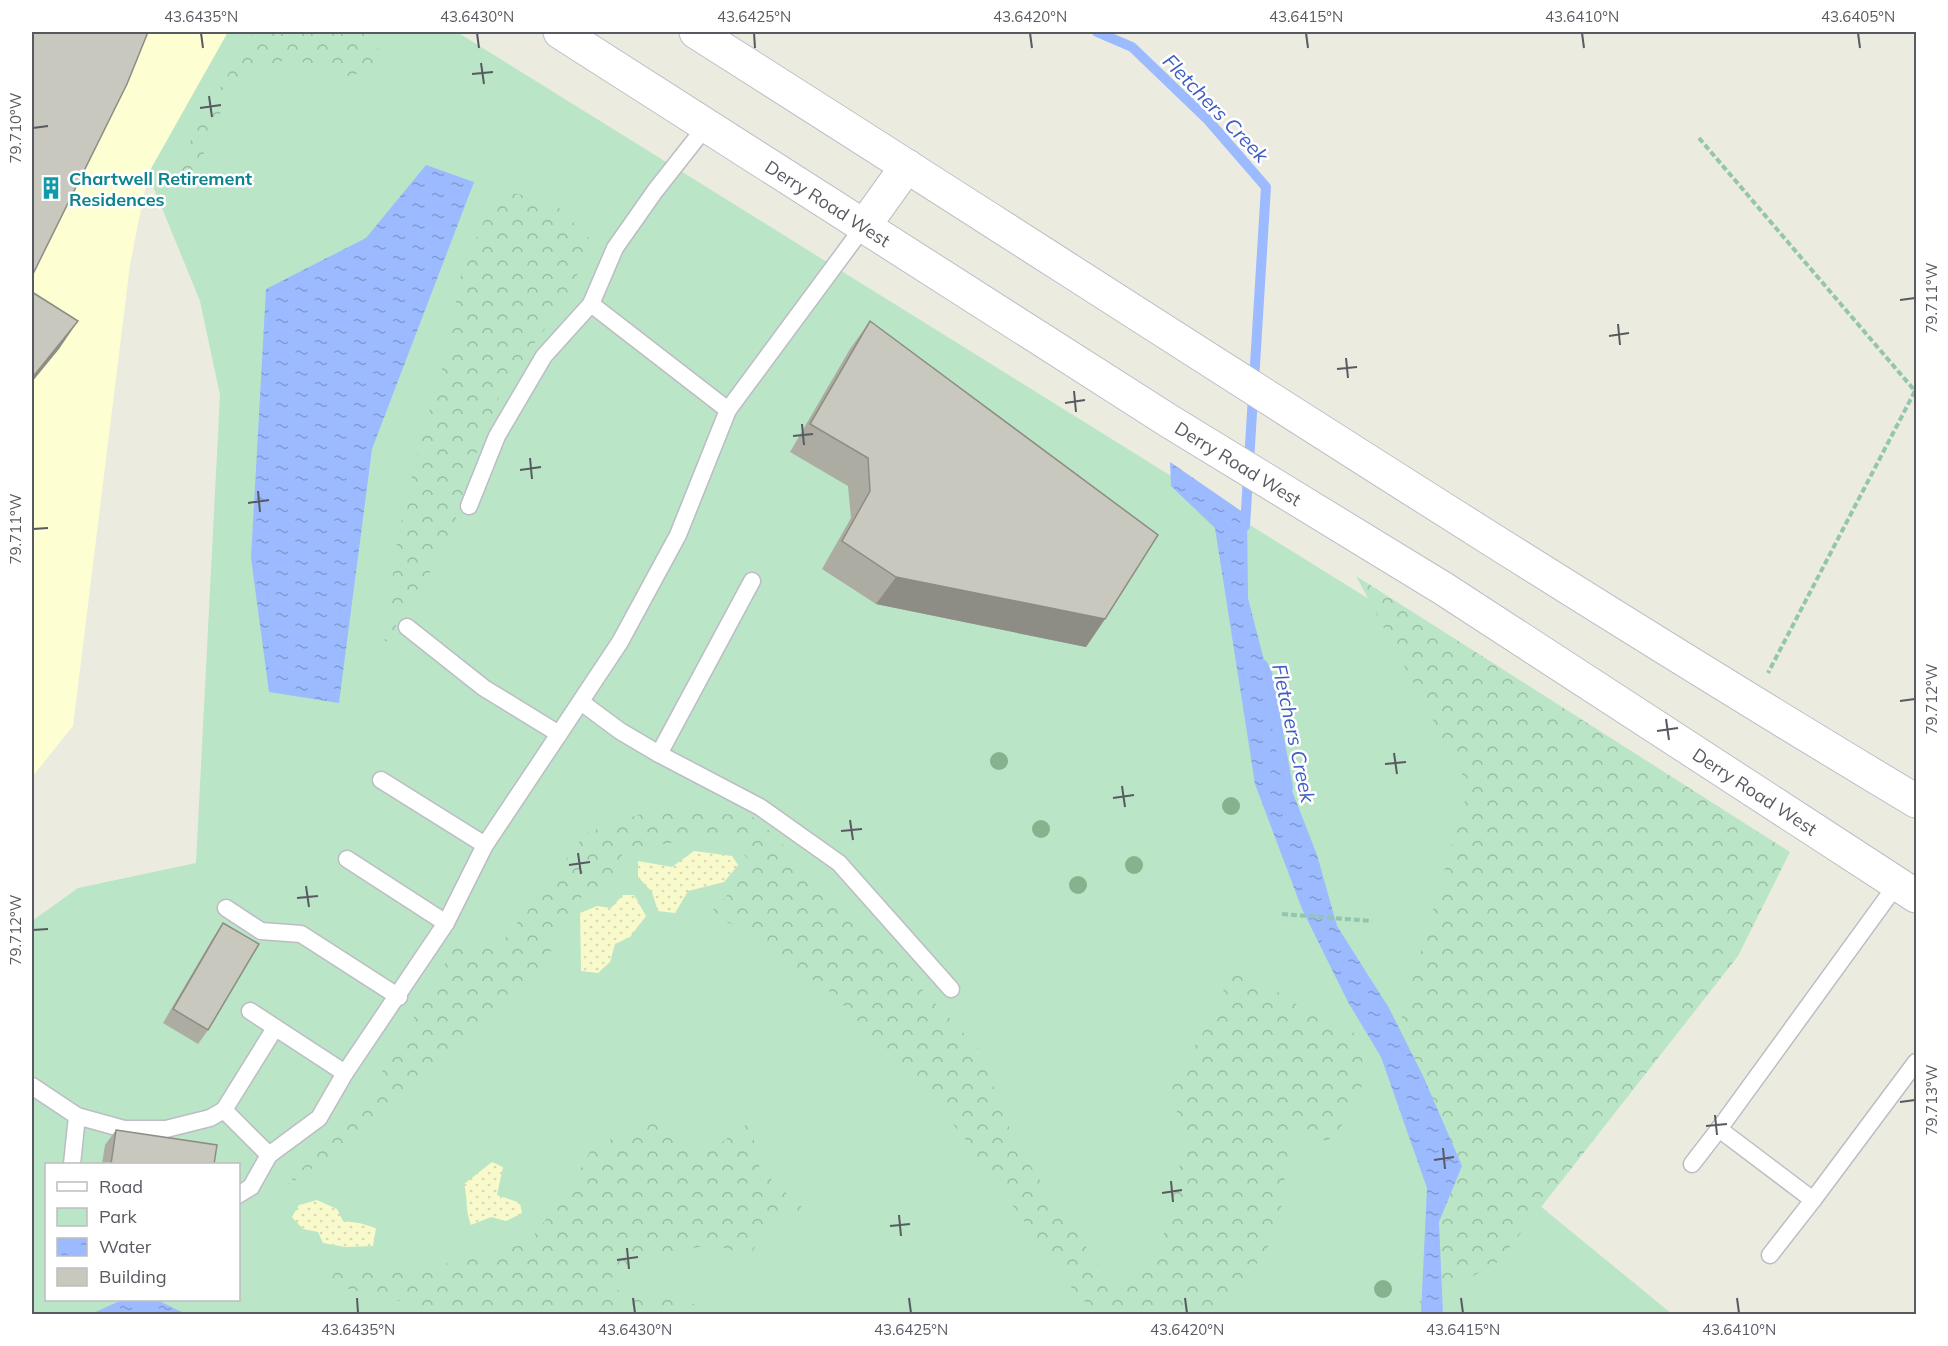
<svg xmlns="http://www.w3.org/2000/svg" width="1948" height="1346" viewBox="0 0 1948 1346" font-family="Mulish,sans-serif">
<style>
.commercial{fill:#fdfed2}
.green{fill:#bae5c6;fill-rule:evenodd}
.forest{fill:url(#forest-crowns)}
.sand{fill:url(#sand-dots)}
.water{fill:url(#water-ripples)}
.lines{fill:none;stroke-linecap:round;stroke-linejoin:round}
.stream{stroke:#9cbaff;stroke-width:10}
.service-casing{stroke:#bcbdc4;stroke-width:19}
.secondary-casing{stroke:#bcbdc6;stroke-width:35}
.path{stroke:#94c5ae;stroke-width:4;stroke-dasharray:6 3;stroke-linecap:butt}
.service{stroke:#fff;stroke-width:16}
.secondary{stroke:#fff;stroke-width:33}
.tree{fill:#86b38e}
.wall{fill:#adaca3}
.shaded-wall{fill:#8d8c85}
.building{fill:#c9c8be;stroke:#8d8c85;stroke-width:1.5}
.ticks{fill:none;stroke:#585a61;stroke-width:2}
.labels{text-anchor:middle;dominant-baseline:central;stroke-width:5;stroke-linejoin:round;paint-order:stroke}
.culture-label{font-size:18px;font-weight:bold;fill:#0d838f;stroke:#fff;text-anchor:start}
.street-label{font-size:18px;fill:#585a61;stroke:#fff}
.water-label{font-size:20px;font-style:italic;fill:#3e5cc3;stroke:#fff}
.neatline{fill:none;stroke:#585a61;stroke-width:2}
.ticks-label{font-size:15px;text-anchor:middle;fill:#585a61}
</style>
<defs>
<pattern id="forest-crowns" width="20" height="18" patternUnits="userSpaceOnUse" patternTransform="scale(1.5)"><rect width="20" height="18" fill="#bae5c6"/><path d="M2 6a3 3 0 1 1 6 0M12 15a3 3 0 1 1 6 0" fill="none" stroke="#9abda4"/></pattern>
<pattern id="sand-dots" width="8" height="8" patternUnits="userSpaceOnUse" patternTransform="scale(1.5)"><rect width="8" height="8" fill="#f9facc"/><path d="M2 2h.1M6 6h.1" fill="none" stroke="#d8d9b2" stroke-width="1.8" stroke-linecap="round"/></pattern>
<pattern id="water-ripples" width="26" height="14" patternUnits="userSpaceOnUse" patternTransform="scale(1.5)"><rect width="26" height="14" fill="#9cbaff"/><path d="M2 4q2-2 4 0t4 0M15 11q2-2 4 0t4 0" fill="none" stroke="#829ad2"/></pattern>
</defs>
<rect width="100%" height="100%" fill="#ebecdf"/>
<path class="commercial" d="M32 32H228L148 174 130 265 73 726 32 777Z"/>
<path class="green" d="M228 32H457L1517 691 1506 1178 1672 1314H32V921L78 888 196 863 220 395 200 301 148 174ZM46 1164H238V1300H46Z"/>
<g class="forest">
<path d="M256 32H368L389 67 343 77 300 61 285 60 252 73 229 93 202 157 178 201 167 182 248 39Z"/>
<path d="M498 190 552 201 594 243 557 312 503 387 468 474 450 540 384 645 398 536 422 434 447 353 462 270Z"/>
<path d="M1356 576 1790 852 1738 956 1498 1262 1419 1306 1441 1176 1400 1023 1469 787Z"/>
<path d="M664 806 757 818 979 1049 1016 1145 1113 1286 1160 1250 1184 1147 1171 1081 1201 1037 1236 964 1323 1022 1363 1036 1361 1103 1327 1142 1292 1119 1278 1232 1234 1297 1202 1314H1106L1079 1298 961 1133 833 994 736 926 709 914 755 866 725 835 624 850 612 877 573 903 546 962 454 1053 345 1146 284 1188 364 1103 454 948 497 949 586 833Z"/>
<path d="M655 1119 703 1156 750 1122 760 1169 805 1210 768 1219 751 1255 711 1245 657 1254 595 1286 749 1314H456L328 1284 340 1265H377L419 1275 458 1259 527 1244 569 1190 592 1148Z"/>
</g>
<g class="sand">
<path d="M694 851 732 856 738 865 724 882 688 891 675 913 658 911 652 892 638 877V861L672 867Z"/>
<path d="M623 895H634L646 916 630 937 615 944 610 962 598 973 581 971 580 913 597 906 611 908Z"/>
<path d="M492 1162 503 1167 497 1195 520 1203 522 1213 506 1221 491 1217 471 1225C465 1211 468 1199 464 1184Z"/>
<path d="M317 1200 337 1209 343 1221 359 1223 376 1228 373 1246 345 1247 323 1243 318 1232 303 1229 292 1217 299 1205Z"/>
</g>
<g class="water">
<path d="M426 165 474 182 372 449 339 703 269 692 251 558 266 289 366 238Z"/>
<path d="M1170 462 1247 515 1248 598 1268 676 1277 752 1317 855 1337 926 1389 1008 1424 1078 1462 1166 1439 1222 1443 1314H1421L1427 1188 1381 1057 1348 1002 1302 909 1255 784 1215 528 1171 486Z"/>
<path d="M122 1300H157L186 1314H91Z"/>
</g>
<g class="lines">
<g class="stream">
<path d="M1097 32 1132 47 1208 120 1266 187 1245 526"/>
<path d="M1263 665 1268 676 1288 788"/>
</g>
<g class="service-casing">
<g id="service">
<path d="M591 304 615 248 655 191 707 125"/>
<path d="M469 506 497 436 544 356 591 304 728 410 864 226"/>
<path d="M581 702 620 731 659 754 760 807 839 863 951 989"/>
<path d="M559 734 620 642 678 535 728 410"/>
<path d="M659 754 752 581"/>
<path d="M381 780 485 845"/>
<path d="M347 859 446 923"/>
<path d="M1897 884 1719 1129 1813 1200 1916 1062"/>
<path d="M226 908 261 931 301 934 399 997"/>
<path d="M250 1011 345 1073 446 923 485 845 559 734 484 688 407 627"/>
<path d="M32 1086 77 1116 72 1164"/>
<path d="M224 1110 269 1155"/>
<path d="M77 1116 124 1129H166L210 1118 224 1110 275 1028"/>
<path d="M1692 1164 1719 1129"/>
<path d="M238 1195 251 1187 269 1155 319 1118 345 1073"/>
<path d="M1770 1255 1813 1200"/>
</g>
</g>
<g class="secondary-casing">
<g id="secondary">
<path id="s1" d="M560 32 1169 421 1444 589 1916 896"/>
<path d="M696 32C1102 289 1504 554 1916 801"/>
<path d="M864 226 907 166"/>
</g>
</g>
<g class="path">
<path d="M1699 138 1915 391 1768 673"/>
<path d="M1282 914 1372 921"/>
</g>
<use href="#service" class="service"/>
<use href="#secondary" class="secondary"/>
</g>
<g class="tree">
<circle cx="999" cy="761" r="9"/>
<circle cx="1231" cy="806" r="9"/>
<circle cx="1041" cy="829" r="9"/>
<circle cx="1134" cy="865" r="9"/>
<circle cx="1078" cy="885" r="9"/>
<circle cx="1383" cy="1289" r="9"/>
</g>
<g class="wall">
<path d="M870 321 1105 619 1086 647 876 604 822 569 851 518 848 486 790 452 850 349Z"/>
<path d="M223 923 208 1030 198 1044 163 1023 213 938Z"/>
<path d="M116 1130 214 1164H102L105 1145Z"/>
</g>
<g class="shaded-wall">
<path d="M78 321 59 349 32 382V378Z"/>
<path d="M896 577 1105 619 1086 647 876 604Z"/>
</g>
<g class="building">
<path d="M32 32H148L127 84 32 276Z"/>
<path d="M32 292 78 321 32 378Z"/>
<path d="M870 321 1158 535 1105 619 896 577 842 541 870 491 868 458 810 424Z"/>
<path d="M223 923 259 944 208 1030 173 1009Z"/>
<path d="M116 1130 217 1145 214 1164H111Z"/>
</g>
<path class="ticks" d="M201 33 203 48M477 33 479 48M754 33 755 48M1030 33 1032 48M1306 33 1308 48M1582 33 1584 48M1858 33 1860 48M481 63 484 84M472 74 493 72M209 96 212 117M200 108 221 105M33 128 48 126M1900 300 1915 298M1618 324 1620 345M1609 336 1629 333M1346 358 1348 378M1337 369 1357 367M1074 391 1076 412M1065 403 1085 400M802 424 804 445M793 436 813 434M530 458 532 479M520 470 541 467M258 491 260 512M248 503 269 500M33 529 48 528M1900 701 1915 699M1666 719 1669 740M1657 731 1678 728M1394 753 1397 774M1385 764 1406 762M1122 786 1125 807M1113 798 1134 795M850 820 853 840M841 831 862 829M578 853 581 874M569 865 590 862M306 886 309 907M297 898 318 896M33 930 48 929M1900 1102 1915 1100M1715 1115 1717 1135M1706 1126 1727 1124M1443 1148 1445 1169M1434 1160 1454 1157M1171 1181 1173 1202M1162 1193 1182 1190M899 1215 901 1236M890 1226 910 1224M627 1248 629 1269M617 1260 638 1257M357 1298 358 1313M633 1298 635 1313M909 1298 911 1313M1185 1298 1187 1313M1461 1298 1463 1313M1737 1298 1739 1313"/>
<defs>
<g id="building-bare" transform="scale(1.8)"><path d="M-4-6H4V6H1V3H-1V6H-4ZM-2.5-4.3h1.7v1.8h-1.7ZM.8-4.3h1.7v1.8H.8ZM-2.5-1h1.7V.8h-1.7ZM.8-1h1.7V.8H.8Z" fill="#0f9aa8" stroke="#fff" stroke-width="2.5" paint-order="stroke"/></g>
</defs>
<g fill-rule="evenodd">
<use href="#building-bare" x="51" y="188"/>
</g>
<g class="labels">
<g class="culture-label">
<text x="69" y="178">Chartwell Retirement<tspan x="69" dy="21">Residences</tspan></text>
</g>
<g class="street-label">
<text stroke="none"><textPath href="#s1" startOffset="318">Derry Road West</textPath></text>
<text stroke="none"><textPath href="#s1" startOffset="804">Derry Road West</textPath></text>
<text stroke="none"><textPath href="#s1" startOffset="1416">Derry Road West</textPath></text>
</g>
<g class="water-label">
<text transform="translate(1216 108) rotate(46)">Fletchers Creek</text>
<text transform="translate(1294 733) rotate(78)">Fletchers Creek</text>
</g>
</g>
<rect width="1948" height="1346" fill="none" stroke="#ffffff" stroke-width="66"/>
<rect x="45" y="1163" width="195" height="138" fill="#ffffff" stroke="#bcbdc0" stroke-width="1.5"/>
<rect x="57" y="1182" width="30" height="9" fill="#ffffff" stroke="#bcbdc0" stroke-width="1.5"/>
<text x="99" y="1193" font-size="18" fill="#585a61">Road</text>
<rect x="57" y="1208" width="30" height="18" fill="#bae5c6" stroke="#bcbdc0" stroke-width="1.5"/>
<text x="99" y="1223" font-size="18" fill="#585a61">Park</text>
<rect x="57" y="1238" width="30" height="18" fill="url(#water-ripples)" stroke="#bcbdc0" stroke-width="1.5"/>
<text x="99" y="1253" font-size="18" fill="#585a61">Water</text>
<rect x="57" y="1268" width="30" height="18" fill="#c9c8be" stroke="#bcbdc0" stroke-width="1.5"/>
<text x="99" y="1283" font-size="18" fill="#585a61">Building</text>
<rect x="33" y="33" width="1882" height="1280" class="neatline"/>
<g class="ticks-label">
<text x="201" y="22">43.6435°N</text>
<text x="477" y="22">43.6430°N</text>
<text x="754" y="22">43.6425°N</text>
<text x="1030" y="22">43.6420°N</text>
<text x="1306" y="22">43.6415°N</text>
<text x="1582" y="22">43.6410°N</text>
<text x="1858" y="22">43.6405°N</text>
<text transform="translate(16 128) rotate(-90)" y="5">79.710°W</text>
<text transform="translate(1932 298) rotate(-90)" y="5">79.711°W</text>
<text transform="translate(16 529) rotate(-90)" y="5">79.711°W</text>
<text transform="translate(1932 699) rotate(-90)" y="5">79.712°W</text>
<text transform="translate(16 930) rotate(-90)" y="5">79.712°W</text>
<text transform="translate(1932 1100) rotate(-90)" y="5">79.713°W</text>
<text x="358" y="1335">43.6435°N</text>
<text x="635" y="1335">43.6430°N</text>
<text x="911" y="1335">43.6425°N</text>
<text x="1187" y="1335">43.6420°N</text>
<text x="1463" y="1335">43.6415°N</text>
<text x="1739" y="1335">43.6410°N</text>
</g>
</svg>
